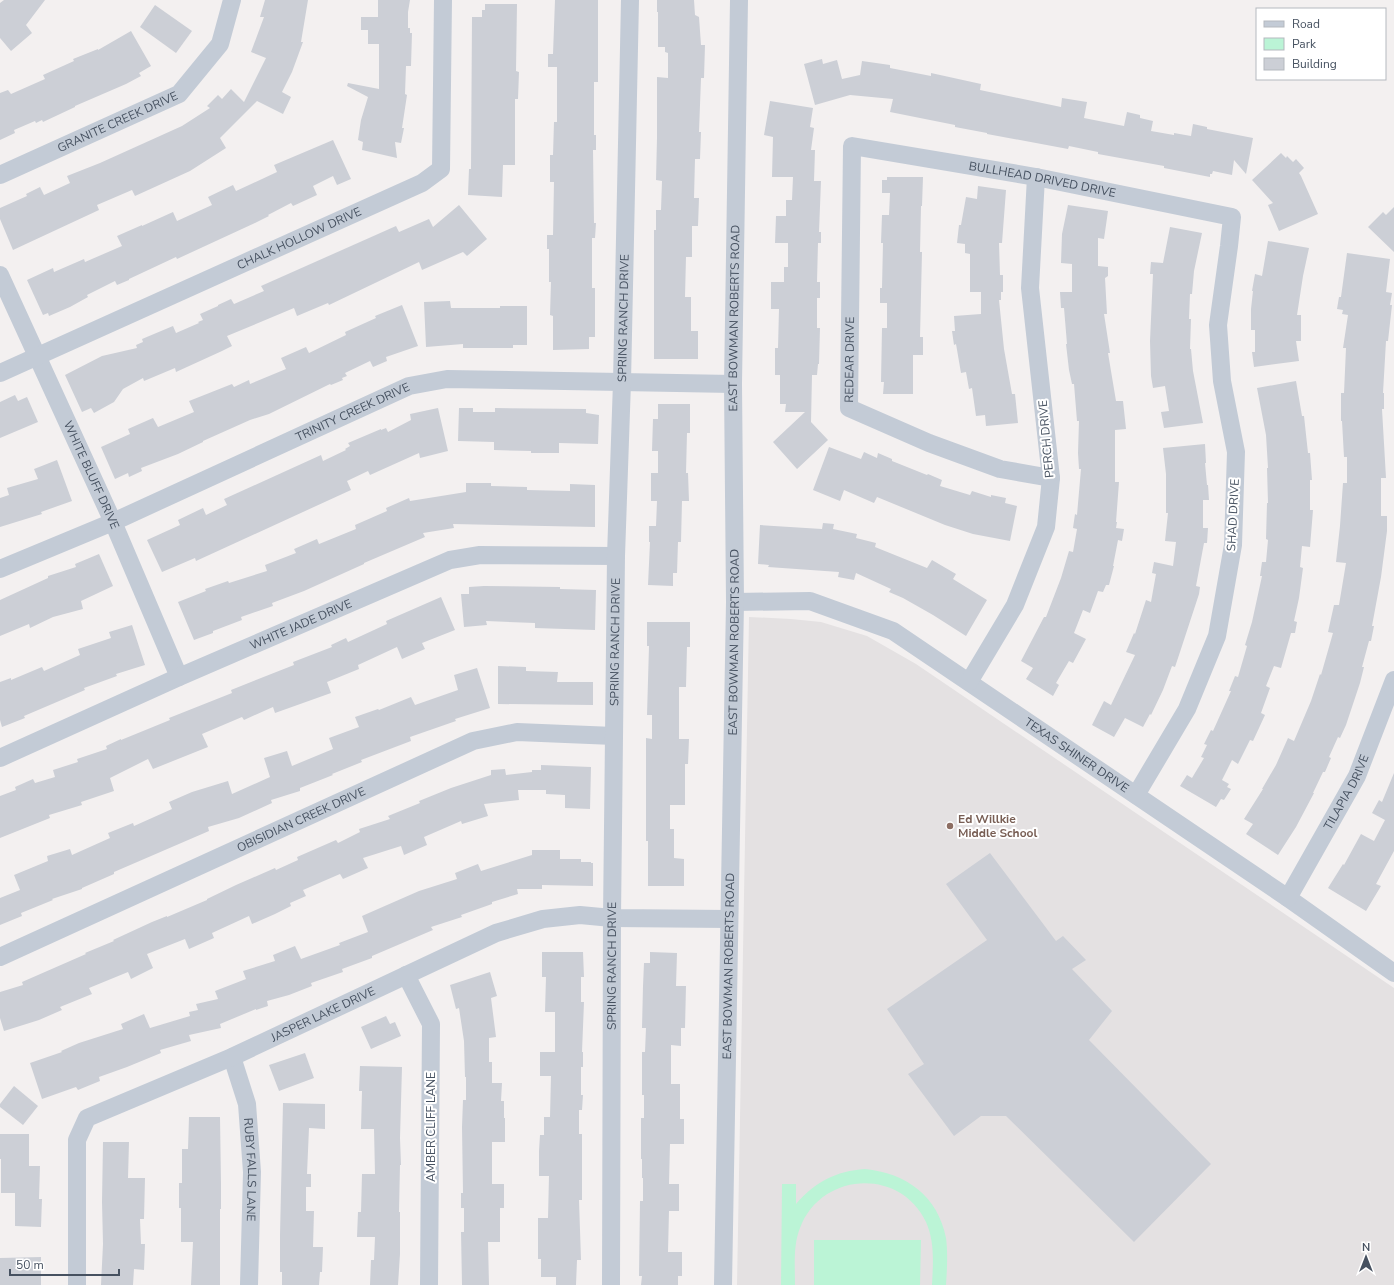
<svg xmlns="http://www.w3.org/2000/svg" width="1394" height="1285" viewBox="0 0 1394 1285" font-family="'Nunito Sans',sans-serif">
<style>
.education{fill:#e4e1e2}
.green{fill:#bbf4d6}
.building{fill:#cccfd6}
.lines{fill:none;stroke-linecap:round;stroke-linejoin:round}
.minor{stroke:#c3cbd6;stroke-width:18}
.education-dot{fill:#8d6e63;stroke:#fff;stroke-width:1.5}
.labels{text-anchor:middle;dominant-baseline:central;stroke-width:4;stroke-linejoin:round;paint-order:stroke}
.street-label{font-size:12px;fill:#465160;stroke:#fff}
.education-label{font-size:12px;font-weight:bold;fill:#785e54;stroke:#fff;text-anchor:start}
</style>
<rect width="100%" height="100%" fill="#f3f0f0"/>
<path class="education" d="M749 617 791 619 821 622 867 636 916 664 1394 988V1285H737Z"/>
<g class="green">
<path d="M865 1169C906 1173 938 1196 946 1238 948 1253 947 1270 946 1285H932C933 1264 935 1242 926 1222 900 1167 821 1172 800 1228 793 1245 795 1266 795 1285H781L782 1184H796V1204C815 1182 836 1171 865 1169Z"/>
<path d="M814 1240H921L920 1285H814Z"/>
</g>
<g class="building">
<path d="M4 0H45L26 25 32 33 11 51 0 38V3Z"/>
<path d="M265 0H308L301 42H303L292 72 282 92 291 97 283 114 257 101 220 138 226 148 190 171 135 196 132 190 97 205 99 210 13 250 0 219V208L27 196 26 194 40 187 44 195 70 183 67 176 100 163 182 126 210 108 207 106 218 95 222 99 231 89 244 102 266 58 251 52 264 17H260Z"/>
<path d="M378 0H410L408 12V28H410V33H412L411 66H406L405 94 407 95 402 128H404L401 143 395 142 397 158 362 150 363 142 358 140 361 120 368 97 347 86 348 83 379 89V44H368V30H361V17H378Z"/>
<path d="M555 0H598V82H594V135H596V150H593L594 223H596L595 238H592V288H595V337H589V349L553 350V316L550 315 551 282H549V249H547V235H553L554 182H550V155H553L554 122H557V67H548V54H553Z"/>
<path d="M657 0H694L695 15 699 17 701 45H705L704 78H701L699 132H701L700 159H695L694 198H699L698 226H692V257H686L685 297H691V331H698V359H654V230H656V210H661L662 181 656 180 657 138V77L668 78V53L665 52V47H658V12H657Z"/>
<path d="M485 4H517L516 71 519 72 518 99H515V165H503L502 197 468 195 469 169H471L472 17H482V10H485Z"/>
<path d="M155 5 192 31 176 53 140 27Z"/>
<path d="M131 31 151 66 139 73 141 76 126 84 75 106V107L43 122 42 120 36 123 35 121 14 130 15 133 0 140V93L8 90 11 94 45 79 43 75 74 61 73 59 98 49V50Z"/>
<path d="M822 59 823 64 837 60 842 79 860 75 862 61 890 65V68L931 76V73L981 84 980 90 1061 107 1062 98 1087 102 1084 118 1124 126 1127 112 1140 115V118L1153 121 1151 131 1174 135V133L1191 136 1193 124 1207 127V129L1253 138 1246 174 1234 160 1232 175 1213 171 1212 174H1210V177L1164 168V166L1098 154V152L1069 146 1068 149 987 134V133L955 127V125L890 112 893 99 850 95 815 105 804 64Z"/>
<path d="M770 101 813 108 810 127 814 128 811 150H815L814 181H821L819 232H821V243H818L817 282H820V298H817V328H820L819 364H818L817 375H812L811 422 828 440 797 469 773 442 805 412H785L786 404H780V375H775V348H778L779 309H771V282H784V267H788V243H775L776 216H786V200H792L793 177H772L773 137 764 135Z"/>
<path d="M333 140 351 179 337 185 333 176 313 186 317 195 293 206 291 203 268 215 269 216 257 222 177 259 176 257 129 279V280L117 285 115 281 87 295 88 297 70 307 49 316 48 313 43 315 27 280 53 268 54 272 84 259 85 262 122 246 117 236 142 225V226L173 212 177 221 212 205 208 197 233 185 236 191 277 172 274 165Z"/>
<path d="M1281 153 1286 158 1287 156 1293 162 1296 159 1304 168 1299 173 1301 176 1318 214 1279 231 1268 205 1273 203 1252 180Z"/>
<path d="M887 177H923L922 206H921L920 252H922L920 337H923V355H913V394H883L884 382H881L882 328H887V303H880V288H882L883 243H881L882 215H889L890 193H882V180H887Z"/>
<path d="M978 186 1006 190 1002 243H999L1000 275H1003V292H1001V300H999L1004 349 1012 394H1015L1018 423 986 426 985 415 976 416 972 388 969 389 966 372 961 373 956 344 954 345 952 331H955L954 316 981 314V292H970V254L965 253V244L957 243 959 225H961L966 197 977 199Z"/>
<path d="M459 205 487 239 467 256 463 252 422 270 419 262 329 305 328 303 297 316 294 308 227 336 232 346 222 351 176 372 175 368 144 381 143 378 123 389 114 402 94 413 91 408 82 412 65 375 102 356 137 348 136 345 143 342 142 339 173 326 176 333 199 323 198 322 203 320 200 314 218 306V305L231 299 234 304 264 291 261 286 396 226 399 232 429 219 433 227Z"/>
<path d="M1068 205 1108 211 1104 239 1098 238V266L1108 267V276L1105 278 1107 314H1104L1110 353H1108L1116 401H1123L1126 429 1115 430V482H1119L1116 522H1117L1116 528 1124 529 1122 541 1118 540 1113 566H1114L1109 585H1106L1103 592 1098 591 1090 613 1083 610 1074 633 1086 639 1073 663 1069 661 1056 683 1059 685 1053 696 1026 679 1033 668 1021 661 1044 617H1046L1061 578 1069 551 1073 552 1077 529 1073 528 1075 514 1077 515 1081 469H1079L1078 453 1079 421H1077L1074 384H1072L1069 370 1066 344H1067L1064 308H1061L1060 292H1072V264L1061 263 1062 234Z"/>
<path d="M1394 207V252L1368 227 1383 212 1386 215Z"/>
<path d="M1170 227 1202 233 1194 271 1192 294H1190L1189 319H1191L1190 349H1191L1193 371 1203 423 1164 428 1161 412 1169 411 1165 386 1153 388 1151 376 1150 341 1153 274H1150L1151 262 1163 263Z"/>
<path d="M1268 241 1309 248 1303 276 1297 315H1301V341H1296L1299 361 1254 367 1252 352H1255V330H1251V309L1253 291H1252L1255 274 1262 276Z"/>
<path d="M1347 253 1390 259 1386 292 1392 293 1390 305H1392L1388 341H1386L1383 393H1384V409H1382L1386 478H1381V516H1387V531L1381 577 1372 626H1374L1371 641H1369L1362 667H1364L1360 683 1346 725 1340 738 1338 737 1329 757 1331 758 1325 772H1323L1313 793H1314L1296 827 1278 855 1246 834 1253 824 1244 819 1263 789H1262L1276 765 1288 738 1294 741 1311 701 1320 674 1321 675 1333 633 1328 632 1334 605H1339L1346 563 1336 562 1340 526 1343 483H1347V457H1344L1342 421H1341V393H1344L1346 348H1343L1348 315 1342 314 1343 310 1337 309 1339 297H1341Z"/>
<path d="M450 301 451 308H500V306H527V345H513V348H463V344L426 347 424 302Z"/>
<path d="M402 305 418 346 386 357 387 361 373 367 370 361 345 373 347 376 342 378 343 380 331 385 330 384 269 414 250 420 203 441V442L178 454 141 468 142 471 129 477 128 473 115 479 101 447 130 434 128 429 153 418 158 427 194 412 189 401 232 384 234 387 249 380 250 384 286 369 281 358 306 347 309 353 346 335 345 332 376 318 375 316Z"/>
<path d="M1296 381 1302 416H1304L1308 453H1310L1312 480H1310V510H1313L1310 547 1302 546 1300 567 1303 568 1299 598 1294 621 1297 622 1295 633H1291L1281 668 1274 666 1266 686 1270 688 1261 713 1265 715 1253 741 1250 740 1238 764 1232 760 1222 780 1229 784 1227 787 1231 789 1224 800 1221 799 1216 807 1180 786 1187 775 1192 778 1204 758 1201 757 1207 745 1204 744 1211 730 1213 731 1231 691H1229L1235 676 1238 677 1247 646 1245 645 1252 622 1262 576H1260L1262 562H1266L1268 540 1266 539 1267 503H1268L1267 468H1268L1266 435 1257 388Z"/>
<path d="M15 395 18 401 27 397 38 422 0 438V402Z"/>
<path d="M658 404H690V433H687L686 473H688L689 501H682L681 542H678L677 573H673V586L648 585 650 542H649V526H656L657 501H651V473H658V451H652L653 419H658Z"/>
<path d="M438 408 448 451 420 458 419 453 370 475 368 471 347 481 351 490 196 561 195 558 162 572 147 540 180 525 178 520 203 508 206 515 227 505 224 499 321 455 323 461 346 450 345 449 350 446 348 443 381 429V430L386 428 388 432 411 420 410 414Z"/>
<path d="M459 408H473V412H495V408L586 409V413L599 415 598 444 559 443V453H531V451L494 450V442L458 441Z"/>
<path d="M1205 444 1206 463H1205L1207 485H1208L1209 500H1203V528H1208L1207 543H1204L1196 586 1200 587 1199 594 1180 652 1175 667 1172 666 1163 690 1151 715 1150 714 1143 727 1125 718 1114 737 1092 725 1104 701 1111 705 1135 655 1126 652 1134 633 1135 634 1146 600 1151 602 1156 574 1152 573 1154 562 1173 566 1176 542 1165 541 1168 513H1166V474L1163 448Z"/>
<path d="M829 447 861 459 864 452 877 458 878 453 892 459V461L927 475 928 474 942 480 940 486 970 495 972 491 991 497V495L1006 498 1005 503 1017 506 1010 541 973 534 945 525 877 497 874 503 844 490 840 501 813 490Z"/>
<path d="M57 460 72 501 41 512 42 514 0 527V498L9 495 7 488 38 479 34 469Z"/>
<path d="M466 483H491V486L527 487V490L570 491V484L595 485V527L453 524 454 528 423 533 425 537 364 563V564L304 591 272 603 273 606 241 617 242 620 213 631V633L194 640 178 602 206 591 205 589 228 581 229 583 267 571 265 565 296 553 294 549 317 539 319 544 356 529 355 525 387 511 386 508 409 498 410 501 466 492Z"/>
<path d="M823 523 834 524 833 529 857 534 856 538 876 543 875 547 927 568 932 560 956 574 953 579 987 600 966 636 933 615 903 598 889 592 891 589 856 573 854 580 838 577 839 572 768 567 769 565 758 564 760 525 822 529Z"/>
<path d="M99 554 113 586 81 601 83 609 53 617 30 628 29 624 0 636V600L48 578V576L76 567 75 564Z"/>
<path d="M484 586 560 587V589L596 590 595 630 535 628V623L486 621 487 625 464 627 461 594H469V587Z"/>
<path d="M441 597 455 630 422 643 425 649 402 659 397 647 358 665 359 669 327 682 331 693 275 713 273 707 244 720 242 717 202 734 208 747 153 769 148 759 110 778 114 791 81 802 82 805 49 815 50 818 0 838V796L16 790 15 787 33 779 35 783 55 777 53 770 78 762 77 759 107 749 106 746 121 739V740L170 720 169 718 232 693 231 690 294 665 293 662 332 647 331 645 346 638 348 642 387 624 386 621Z"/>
<path d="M647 622H690V647H687L686 687H679V739H689L688 764H685V805H670V829H674V858L684 859V886H648V841H646V738L652 739V715H647L649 646H647Z"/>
<path d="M132 625 145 665 116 674 117 676 84 688 85 690 24 716 25 718 2 727 0 720V682L11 678V680L42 667 44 671 80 655 78 649 111 638 109 632Z"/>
<path d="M498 666 526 667V671L558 672 557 682H593V705L498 704Z"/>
<path d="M477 668 490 708 455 719 456 721 410 737 411 741 361 760 362 762 332 774 333 775 300 788V791L271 800 272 803 239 818 208 827 209 831 114 872V874L82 888V889L52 899 53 900 21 913 22 916 0 925V898L20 890 14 875 48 861 47 856 70 849 72 855 110 838 108 833 133 823 134 826 172 809 169 802 192 792 228 781 232 794 270 777 264 758 287 751 292 766 333 749 329 738 359 727 355 717 378 709 379 710 411 697 415 705 458 690 454 675Z"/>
<path d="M541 765 591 767 590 809 565 808V795L546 794V790H518L519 800 484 804 488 816 462 824 461 821 424 837 427 845 404 855 401 846 363 858 368 868 343 879 340 874 303 890 306 896 290 903 291 906 275 914 252 924 249 916 212 933 214 938 189 949 185 939 147 954 153 968 131 979 128 972 89 988 92 994 60 1007 62 1010 39 1020 4 1031 0 1018V992L23 985 22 982 86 954 85 953 114 941 113 940 152 922 167 916V917L207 900V899L236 885 275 868 276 870 298 860 297 857 336 840 338 843 360 832 359 829 390 819 388 816 420 803 419 801 451 788 491 775V770L505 769 506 775 532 772V770H541Z"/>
<path d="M1394 773V851L1376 884 1381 886 1366 911 1328 888 1343 864 1344 865 1361 834 1374 841 1385 820 1372 813 1379 800 1382 802Z"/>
<path d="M532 850H560V859H581V862H591V863H593V886L542 885V889H517L518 894 492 902V904L461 915 462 917 431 927 433 930 372 956V958L342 969 343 972 311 983 312 986 289 995 267 1001 268 1006 256 1010V1009L220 1024 221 1028 189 1035 191 1041 160 1050 161 1053 127 1067 99 1077 100 1081 78 1090 76 1087 42 1099 30 1063 62 1052 61 1051 79 1043 123 1029 121 1024 144 1014 150 1028 190 1016 189 1012 198 1010 196 1004 218 999 215 991 246 979 243 971 275 961 273 955 295 946 301 959 340 945 339 943 368 932 362 916 419 891 457 879 455 873 478 864 481 871 532 855Z"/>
<path d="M990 853 1056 941 1063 936 1086 960 1072 969 1112 1011 1089 1040 1211 1164 1134 1242 1006 1116H981L954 1136 908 1074 924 1064 887 1009 987 940 946 884Z"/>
<path d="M542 952H583L584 977H581V1002H584L582 1052H583V1067H581V1095H583L582 1110H579V1134H582V1200H579L581 1260H577L576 1285H556V1277H541V1259H538V1218H548L549 1176H539V1151L540 1135H544V1117H550L551 1076H540V1052H555V1012H545L546 977H542Z"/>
<path d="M650 952 677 953 676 986H686L685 1028H681V1046L671 1045V1084H680V1119H684V1144H670L669 1184H679V1211H669L668 1252H682V1276H678V1285H641L642 1276H639L640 1201H643V1178H642V1159H641V1118H644V1095H642V1052H645L646 1028H642L643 986 644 963H650Z"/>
<path d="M490 972 497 996 491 998 496 1037 489 1038V1062H492V1083H502L501 1101H504V1118H505V1142H492V1184H504V1208H500V1242H488L489 1285H462L461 1232H464V1208H461V1193H463L462 1127 463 1100H466V1077H465L464 1041 459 1008 456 1009 450 985Z"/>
<path d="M386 1016 390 1024 395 1022 401 1036 371 1049 361 1027Z"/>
<path d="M305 1053 314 1078 279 1091 269 1065Z"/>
<path d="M360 1066 402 1067 400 1138 401 1165H400L399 1212H400V1254L398 1285H370L371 1260H374L375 1237H357L358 1212H361L362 1174H375L374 1129H361L362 1091H359Z"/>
<path d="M14 1086 38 1106 23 1125 0 1107V1104Z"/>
<path d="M283 1103 325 1104V1129L309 1128 307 1174H311V1187H306V1211H314L313 1247H323L322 1272H320L319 1285H282V1272H280V1235Z"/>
<path d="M189 1117H220L221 1184V1209H220V1285H191L193 1242H181V1208H179V1183H182V1149H188Z"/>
<path d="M0 1134H29V1166H40L39 1199H42L41 1227 15 1226V1193H1V1159H0Z"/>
<path d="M103 1142H129L128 1178H145L144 1219H140L141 1244H145L144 1270 134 1269 133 1285H101L103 1244 102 1202Z"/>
<path d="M41 1257V1285H0V1258Z"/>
</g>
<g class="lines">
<g class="minor">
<path id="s1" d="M0 175 179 94 220 44 232 0"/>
<path id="s2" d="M0 275 113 522 179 677"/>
<path id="s3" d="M0 373 422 183 441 169 443 0"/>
<path id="s4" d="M1051 478 1000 469 929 443 849 408 852 146 1036 177 1232 217 1229 246 1218 325 1222 381 1236 452 1233 545 1217 636 1187 709 1136 795"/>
<path id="s5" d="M0 569 113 522 409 386 447 379 733 384"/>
<path id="s6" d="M735 602 810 601 893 631 1288 898 1394 973"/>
<path d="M969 682 1015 605 1046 527 1051 478 1030 288 1036 177"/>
<path id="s7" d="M0 758 179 677 450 560 480 555 616 556"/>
<path id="s8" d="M1288 898 1357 776 1394 680"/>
<path id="s9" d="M0 957 473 741 517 732 614 736"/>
<path d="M406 975 431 1024 429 1285"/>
<path id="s10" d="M232 1057 247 1104 252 1172 249 1285"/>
<path id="s11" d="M77 1285V1140L87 1118 232 1057 496 933 543 919 580 915 612 918 729 919"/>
<path id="s12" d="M611 1285 612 918 616 556 622 382 630 0"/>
<path id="s13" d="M723 1285 735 602 733 384 739 0"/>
</g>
</g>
<circle class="education-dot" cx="950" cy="826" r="4"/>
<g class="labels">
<g class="street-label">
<text stroke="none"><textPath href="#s1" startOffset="129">GRANITE CREEK DRIVE</textPath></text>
<text stroke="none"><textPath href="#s4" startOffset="670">BULLHEAD DRIVED DRIVE</textPath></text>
<text stroke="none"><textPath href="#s3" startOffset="328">CHALK HOLLOW DRIVE</textPath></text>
<text stroke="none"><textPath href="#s12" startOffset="967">SPRING RANCH DRIVE</textPath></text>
<text stroke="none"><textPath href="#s13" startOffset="967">EAST BOWMAN ROBERTS ROAD</textPath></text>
<text stroke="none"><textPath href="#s4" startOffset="263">REDEAR DRIVE</textPath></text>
<text stroke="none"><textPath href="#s5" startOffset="386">TRINITY CREEK DRIVE</textPath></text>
<text transform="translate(1046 439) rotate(-95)">PERCH DRIVE</text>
<text stroke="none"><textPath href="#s2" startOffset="220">WHITE BLUFF DRIVE</textPath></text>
<text transform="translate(1233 515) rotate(-87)">SHAD DRIVE</text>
<text stroke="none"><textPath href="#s7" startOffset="329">WHITE JADE DRIVE</textPath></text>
<text stroke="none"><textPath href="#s12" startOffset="643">SPRING RANCH DRIVE</textPath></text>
<text stroke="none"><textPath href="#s13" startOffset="643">EAST BOWMAN ROBERTS ROAD</textPath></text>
<text stroke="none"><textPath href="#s6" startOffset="385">TEXAS SHINER DRIVE</textPath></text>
<text stroke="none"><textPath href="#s8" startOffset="121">TILAPIA DRIVE</textPath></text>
<text stroke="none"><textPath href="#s9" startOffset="331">OBISIDIAN CREEK DRIVE</textPath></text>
<text stroke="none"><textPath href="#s12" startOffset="319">SPRING RANCH DRIVE</textPath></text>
<text stroke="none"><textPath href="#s13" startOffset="319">EAST BOWMAN ROBERTS ROAD</textPath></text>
<text stroke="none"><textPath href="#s11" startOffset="427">JASPER LAKE DRIVE</textPath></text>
<text transform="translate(431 1127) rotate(-90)">AMBER CLIFF LANE</text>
<text stroke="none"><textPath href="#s10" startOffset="115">RUBY FALLS LANE</textPath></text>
</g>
<g class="education-label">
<text x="958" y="819">Ed Willkie<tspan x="958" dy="14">Middle School</tspan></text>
</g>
</g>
<rect x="1256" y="8" width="130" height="72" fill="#ffffff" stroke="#b5b9bf"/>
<rect x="1264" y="21" width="20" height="6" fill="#c3cbd6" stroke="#b5b9bf"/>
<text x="1292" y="28" font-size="12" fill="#465160">Road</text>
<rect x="1264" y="38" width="20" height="12" fill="#bbf4d6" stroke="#b5b9bf"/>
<text x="1292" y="48" font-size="12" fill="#465160">Park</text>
<rect x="1264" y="58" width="20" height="12" fill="#cccfd6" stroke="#b5b9bf"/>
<text x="1292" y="68" font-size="12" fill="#465160">Building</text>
<g transform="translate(1366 1257)" stroke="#ffffff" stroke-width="3" paint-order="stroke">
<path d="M0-3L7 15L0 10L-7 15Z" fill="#465160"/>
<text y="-6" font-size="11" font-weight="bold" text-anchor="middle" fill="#465160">N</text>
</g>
<path d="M10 1269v6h109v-6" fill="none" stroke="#465160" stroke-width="2"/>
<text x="16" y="1269" font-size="12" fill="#465160" stroke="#ffffff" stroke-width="3" paint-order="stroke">50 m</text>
</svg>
